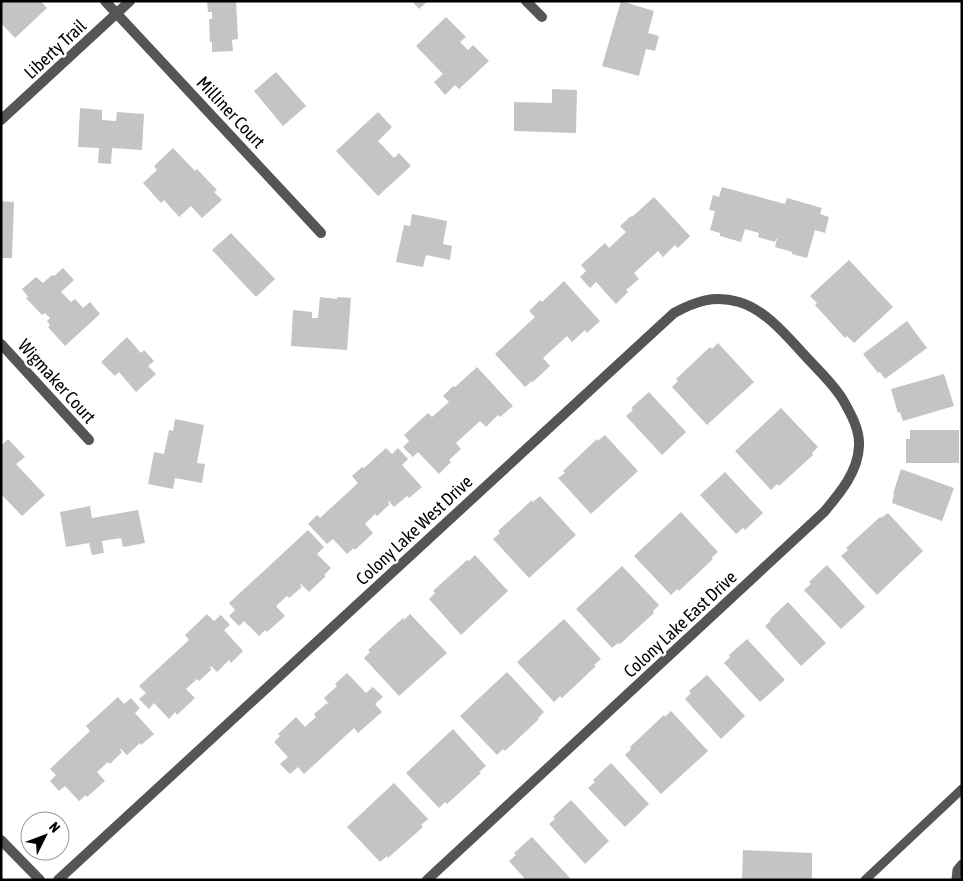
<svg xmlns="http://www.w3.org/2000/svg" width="963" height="881" viewBox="0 0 963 881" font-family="'Asap Condensed',sans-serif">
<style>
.building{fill:#c4c4c4}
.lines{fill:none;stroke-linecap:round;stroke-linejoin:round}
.service{stroke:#555;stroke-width:9}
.minor{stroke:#555;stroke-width:10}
.tertiary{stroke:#555;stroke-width:10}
.labels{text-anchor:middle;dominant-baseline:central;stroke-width:5;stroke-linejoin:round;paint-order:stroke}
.street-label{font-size:18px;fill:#000;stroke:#fff}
</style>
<rect width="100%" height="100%" fill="#fff"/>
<g class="building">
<path d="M1 1H41L47 8 15 38 1 23Z"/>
<path d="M207 1H236L238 39 232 40 233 51 212 52V42H210L209 19H212V12H208Z"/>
<path d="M412 1H428L419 9Z"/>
<path d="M621 1 654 11 648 33 659 36 655 51 646 49 639 76 602 66Z"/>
<path d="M446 17 466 37 460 42 468 50 473 45 489 61 459 89 455 85 445 95 434 82 443 74 416 46Z"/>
<path d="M276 72 306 106 283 126 254 91Z"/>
<path d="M552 89 577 90 576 133 514 131V102L552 103Z"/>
<path d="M80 108 102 110V120L116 121 117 112 144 114 142 150 112 148 111 164 98 163 99 148 78 147Z"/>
<path d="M378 112 392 127 378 141 394 158 399 153 411 166 378 196 336 151Z"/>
<path d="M173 148 195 171 197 169 217 190 214 192 222 200 202 218 191 206 179 217 164 200 161 203 143 183 157 170 154 166Z"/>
<path d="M722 187 785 204 787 198 822 208 820 214 829 217 825 233 815 230 807 258 792 254V252L775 247 777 239H776L775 242 758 237 759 233 745 229 741 242 720 236V233L710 230 715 211 709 210 713 195 719 197Z"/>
<path d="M654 197 690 236 678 248 675 245 663 257 658 251 634 273 639 279 626 290 628 292 616 304 596 282 590 288 580 277 586 271 581 265 605 243 609 248 626 232 620 226 631 216 632 217Z"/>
<path d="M1 201 14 202 12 258H1Z"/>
<path d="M412 214 447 221 443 244 452 246 450 260 426 255 423 267 396 262 404 225 410 226Z"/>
<path d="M231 233 275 279 256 297 212 250Z"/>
<path d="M849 260 893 307 854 343 847 336 845 338 815 305 817 303 810 296Z"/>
<path d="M63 268 74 280 61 292 71 302 75 299 83 308 90 302 100 314 65 346 48 327 50 325 47 321 50 318 45 313 42 315 26 298 28 297 22 289 36 277 43 283 52 275 54 276Z"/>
<path d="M564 281 600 321 587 333 585 330 572 342 567 336 543 358 550 366 533 382 532 381 525 387 495 354 535 317 529 311 540 300 542 302Z"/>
<path d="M320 297 337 299V297L351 298 347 350 291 346 293 310 312 312V318H318Z"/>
<path d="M907 321 927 348 885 379 880 372 878 373 863 354Z"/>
<path d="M127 337 141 353 144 350 154 361 148 366 156 374 136 392 119 372 115 376 101 362Z"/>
<path d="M718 343 754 382 707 425 672 387 678 381 676 379 710 347 712 349Z"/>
<path d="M477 367 513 406 500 417 498 415 486 427 480 421 456 443 461 449 449 460 451 462 439 474 418 452 413 457 403 447 409 441 404 435 428 413 432 417 449 402 443 396 453 386 455 387Z"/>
<path d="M944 374 954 406 903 421 900 412 898 413 891 389Z"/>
<path d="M649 392 686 432 662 455 626 416 633 410 631 408Z"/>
<path d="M781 408 818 447 812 453 813 455 779 486 777 484 771 490 735 451Z"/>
<path d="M175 419 204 425 197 463 205 464 202 483 175 478 173 489 148 484 154 452 164 454 169 430 173 431Z"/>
<path d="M910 430H959V463H906V439H910Z"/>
<path d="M605 435 638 471 591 514 558 478 565 473 563 471 597 439 598 441Z"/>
<path d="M8 439 25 457 16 464 45 495 22 516 1 494V446Z"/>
<path d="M386 448 392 454 398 448 408 459 402 465 422 487 409 498 407 496 394 507 389 501 388 503 390 504 377 516 375 514 365 524 373 533 355 550 354 548 347 554 333 539 327 544 308 524 317 515 320 518 358 483 352 476 362 467 364 468Z"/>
<path d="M901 469 954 488 942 521 892 503 894 494H893Z"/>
<path d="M725 472 763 513 745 530 743 528 736 534 700 495Z"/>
<path d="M540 496 576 535 529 578 493 539 500 533 498 531 532 500 533 502Z"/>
<path d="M90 506 92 518 138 510 145 543 123 547 121 538 102 541 104 553 92 555 89 543 66 547 60 512Z"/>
<path d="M681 512 718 552 711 558 713 559 679 591 677 589 671 595 634 556Z"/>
<path d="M888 513 923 551 877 595 841 556 848 550 846 548 880 517 881 518Z"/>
<path d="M308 530 324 547 317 554 331 568 324 575 326 576 309 592 301 584 300 585 302 587 289 598 287 596 276 606 285 616 267 632 265 630 259 636 244 621 239 626 229 616 235 610 229 603Z"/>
<path d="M475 555 508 591 461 635 429 599 435 593 433 591 467 560 469 561Z"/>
<path d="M827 565 865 607 841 629 804 590 811 584 809 582Z"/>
<path d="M622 566 659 605 653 611 654 613 620 644 618 643 612 648 576 609Z"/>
<path d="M788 602 826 643 801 666 765 626 771 620 770 619Z"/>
<path d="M207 614 214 621 221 615 230 625 224 630 243 651 231 663 229 660 217 672 211 666 210 668 212 669 199 681 197 679 186 689 195 698 177 715 175 712 169 719 154 703 149 709 139 699 146 693 139 686 189 640 185 635Z"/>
<path d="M410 614 447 653 399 696 364 658 370 652 368 650 403 618 404 620Z"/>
<path d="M564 619 601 659 594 665 596 666 562 698 560 696 554 702 517 662Z"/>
<path d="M747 639 785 680 760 702 724 663 730 657 729 655Z"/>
<path d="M507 672 544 712 538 718 539 719 505 751 503 749 497 755 460 716Z"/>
<path d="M347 673 366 693 373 687 383 697 375 704 382 712 358 733 354 728 304 774 298 767 290 774 280 764 288 757 274 742 280 736 278 734 296 717 305 727 316 717 314 714 327 703 328 705 329 704 324 698 337 686 335 684Z"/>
<path d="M707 675 745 716 721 739 685 699 691 693 689 691Z"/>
<path d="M118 697 124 704 131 698 140 708 135 713 154 734 141 745 140 743 127 755 121 749 120 750 122 752 110 764 108 762 97 772 105 781 87 797 86 795 79 801 65 786 59 791 50 781 56 775 50 769 90 731 86 726Z"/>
<path d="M671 711 708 751 661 794 625 755 631 749 630 747 664 715 665 717Z"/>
<path d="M453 729 486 766 479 772 481 773 447 804 445 802 439 808 406 773Z"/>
<path d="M611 763 649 804 625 827 588 788 595 782 593 780Z"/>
<path d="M394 783 428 819 421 825 423 827 388 858 387 856 380 862 347 827Z"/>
<path d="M571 800 609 841 585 864 549 824 555 819 553 817Z"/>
<path d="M532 837 570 878 568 880H526L509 861 516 855 514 853Z"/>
<path d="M743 850 812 853V880H742Z"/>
</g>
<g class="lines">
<g class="service">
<path d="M865 880 962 789"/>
<path d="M956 880 957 870 962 864"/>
</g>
<g class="minor">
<path d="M105 1 321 233"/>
<path d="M526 1 542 17"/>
<path d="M1 120 130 1"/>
<path d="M1 344 89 440"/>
<path d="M58 880 674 313C696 301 714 295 739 302 767 310 790 340 809 360 821 373 834 385 843 400 851 414 860 430 859 446 858 472 840 493 824 512L427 880"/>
</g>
<path class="tertiary" d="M1 840 40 880"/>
</g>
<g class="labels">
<g class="street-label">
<text transform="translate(55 49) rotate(-43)">Liberty Trail</text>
<text transform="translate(231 112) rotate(47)">Milliner Court</text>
<text transform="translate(57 381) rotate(48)">Wigmaker Court</text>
<text transform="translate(414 530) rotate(-43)">Colony Lake West Drive</text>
<text transform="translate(680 624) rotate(-43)">Colony Lake East Drive</text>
</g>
</g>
<rect width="963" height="881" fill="none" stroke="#000000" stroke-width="5"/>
<g transform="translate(45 836) rotate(48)"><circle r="24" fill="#ffffff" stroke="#999999"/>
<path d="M0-4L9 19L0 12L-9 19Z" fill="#000000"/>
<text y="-8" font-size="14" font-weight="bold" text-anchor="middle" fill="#000000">N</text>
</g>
</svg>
